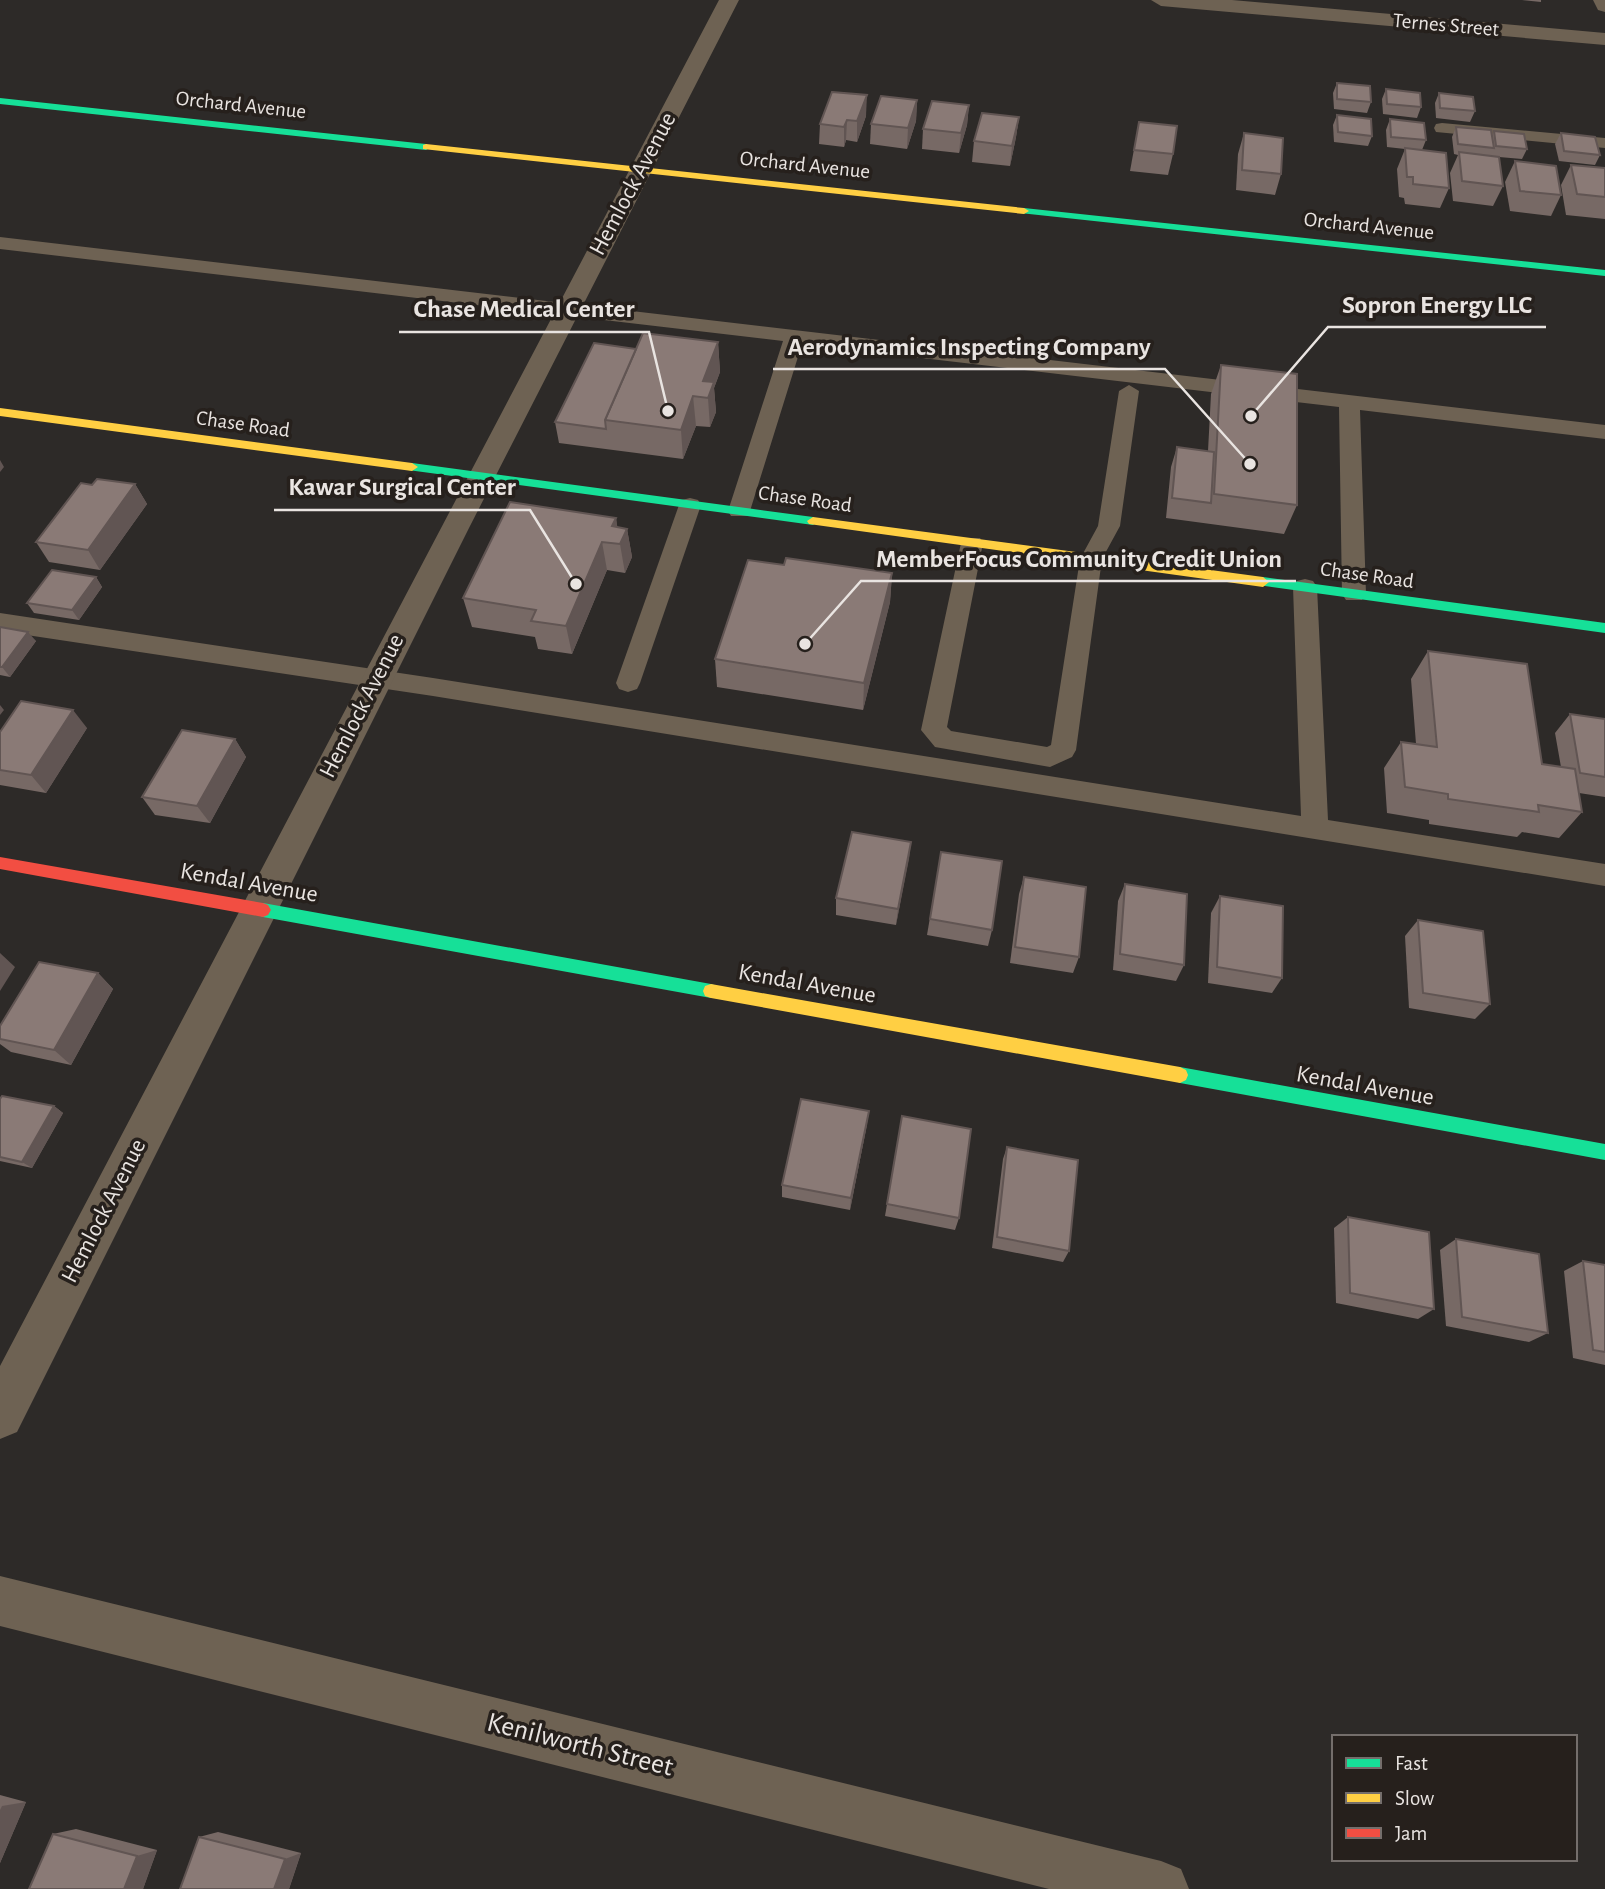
<svg xmlns="http://www.w3.org/2000/svg" width="1605" height="1889" viewBox="0 0 1605 1889" font-family="'Alegreya Sans',sans-serif">
<style>
.lines{fill:none;stroke-linecap:round;stroke-linejoin:round}
.lane{fill:#6e6253;fill-rule:evenodd}
.street{fill:#6e6253;fill-rule:evenodd}
.fast{fill:#16e098;fill-rule:evenodd}
.slow{fill:#ffcf43;fill-rule:evenodd}
.jam{fill:#f24e42;fill-rule:evenodd}
.wall{fill:#776965}
.shaded-wall{fill:#615553}
.building{fill:#8a7a76;stroke:#615553;stroke-width:2}
.labels{text-anchor:middle;dominant-baseline:central;stroke-width:7;stroke-linejoin:round;paint-order:stroke}
.far-street-label{font-size:21px;fill:#e9e4e1;stroke:#26201c}
.street-label{font-size:24px;fill:#e9e4e1;stroke:#26201c}
.near-street-label{font-size:28px;fill:#e9e4e1;stroke:#26201c}
.leader{fill:none;stroke:#e9e4e1;stroke-width:2.5}
.callout-dot{fill:#e9e4e1;stroke:#26201c;stroke-width:2.5}
.callout-label{font-size:26px;text-anchor:middle;font-weight:bold;fill:#e9e4e1;stroke:#26201c;stroke-width:7;stroke-linejoin:round;paint-order:stroke}
</style>
<rect width="100%" height="100%" fill="#2d2a28"/>
<g class="lines">
<g class="lane">
<path d="M1442 123 1605 138V148L1436 132 1434 128 1436 124Z"/>
<path d="M0 237 1605 425V439L1360 410 1366 594 1362 600H1346L1342 594 1339 407 802 344 750 511 747 516H731L728 511 783 341 0 249Z"/>
<path d="M1129 385 1139 391 1120 526 1102 559 1076 750 1072 757 1050 767 935 747 921 730 961 543 964 538H980L983 543 947 727 951 731 1047 747 1051 745 1080 559 1098 526 1119 391Z"/>
<path d="M690 498 698 500 701 505 640 683 637 689 628 692 619 689 616 683 679 505 682 500Z"/>
<path d="M1305 579 1313 581 1317 587 1328 820 1605 864V886L433 696 0 631V613L433 678 1301 816 1293 587 1297 581Z"/>
</g>
<g class="street">
<path d="M719 0H739L470 526 17 1432 0 1439V1366Z"/>
<path d="M1151 0H1232L1605 33V45L1161 6Z"/>
<path d="M1593 0H1605V12L1598 10Z"/>
<path d="M0 1576 1161 1861 1181 1869 1189 1889H1049L0 1626Z"/>
</g>
<g class="fast">
<path d="M0 98 426 144 431 147 426 150 0 104Z"/>
<path d="M1024 208 1605 270V276L1020 213 1019 211Z"/>
<path d="M412 463 813 517 819 521 813 525 408 470 406 467Z"/>
<path d="M1263 577 1605 623V633L1258 585V579Z"/>
<path d="M263 903 711 984 717 986 719 991 717 996 711 998 263 917 258 915 255 910 258 905Z"/>
<path d="M1180 1067 1605 1144V1160L1180 1083 1174 1080 1172 1075 1174 1070Z"/>
</g>
<g class="slow">
<path d="M426 144 1024 208 1029 211 1024 214 423 149V145Z"/>
<path d="M0 408 412 463 418 467 412 471 0 416Z"/>
<path d="M813 517 1263 577 1269 582 1263 587 809 524 807 521Z"/>
<path d="M711 984 1180 1067 1186 1070 1188 1075 1186 1080 1180 1083 711 998 705 996 703 991 705 986Z"/>
</g>
<path class="jam" d="M0 857 263 903 268 905 271 910 268 915 263 917 0 869Z"/>
</g>
<g class="wall">
<path d="M1522 0H1541V2Z"/>
<path d="M1337 83 1371 102 1367 113 1334 109 1333 93Z"/>
<path d="M1386 89 1421 107 1417 118 1383 114 1382 99Z"/>
<path d="M1439 93 1475 111 1470 122 1436 118 1435 103Z"/>
<path d="M917 100 916 121 907 149 870 144 871 124Z"/>
<path d="M969 105 967 125 959 153 922 149 923 129Z"/>
<path d="M1337 115 1372 136 1368 146 1334 142 1333 125Z"/>
<path d="M866 116 857 142 846 140 844 147 819 144 820 124Z"/>
<path d="M1019 117 1016 137 1010 166 972 162 974 141Z"/>
<path d="M1390 119 1426 140 1422 150 1449 188 1440 208 1405 204 1404 198 1399 197 1397 169 1405 149 1387 147 1386 130Z"/>
<path d="M1139 122 1173 154 1168 175 1130 171Z"/>
<path d="M1456 127 1492 135 1494 131 1527 149 1522 159 1499 157 1503 186 1493 206 1453 201 1450 173 1458 155 1454 154 1452 137Z"/>
<path d="M1244 133 1281 174 1275 195 1236 190 1238 154Z"/>
<path d="M1561 133 1600 155 1595 165 1559 161 1555 144Z"/>
<path d="M1515 161 1561 195 1551 216 1510 211 1505 182Z"/>
<path d="M1571 165 1605 168V219L1566 215 1561 185Z"/>
<path d="M718 342 720 372 714 388 716 412 710 427 696 426 683 459 559 443 555 422 636 349Z"/>
<path d="M1221 365 1297 505 1284 534 1166 518 1171 467 1177 447 1208 451 1211 394Z"/>
<path d="M135 484 147 504 100 570 49 562 36 542 92 485Z"/>
<path d="M616 518 617 527 627 529 632 557 625 573 607 570 572 654 538 649 535 637 472 627 463 598Z"/>
<path d="M784 565 892 573 890 602 863 710 717 687 715 659Z"/>
<path d="M96 577 102 587 79 620 34 613 27 603Z"/>
<path d="M0 627 36 641 10 677 0 675Z"/>
<path d="M1428 651 1542 764 1561 767 1555 733 1570 714 1605 719V797L1579 793 1582 812 1559 838 1522 832 1517 837 1429 824V820L1387 813 1384 768 1401 742 1416 744 1411 679Z"/>
<path d="M87 728 46 793 0 785V732Z"/>
<path d="M235 739 246 757 210 823 155 815 142 797Z"/>
<path d="M911 842 896 925 836 915V898Z"/>
<path d="M941 852 992 930 988 946 927 935Z"/>
<path d="M1024 877 1079 957 1073 973 1010 963 1019 894Z"/>
<path d="M1125 884 1184 965 1176 981 1113 970 1118 901Z"/>
<path d="M1220 896 1282 978 1272 993 1208 983 1211 913Z"/>
<path d="M1418 920 1490 1004 1475 1019 1409 1008 1405 936Z"/>
<path d="M98 973 113 989 71 1065 11 1052 0 1044V1026Z"/>
<path d="M0 1099 54 1106 63 1113 32 1168 0 1161Z"/>
<path d="M902 1116 959 1218 955 1230 885 1216Z"/>
<path d="M867 1124 850 1210 782 1197V1185Z"/>
<path d="M1007 1147 1069 1251 1063 1262 992 1248 1003 1159Z"/>
<path d="M1348 1217 1434 1309 1418 1319 1336 1303 1334 1228Z"/>
<path d="M1456 1239 1548 1333 1529 1342 1446 1326 1440 1250Z"/>
<path d="M1583 1261 1605 1265V1365L1573 1358 1564 1271Z"/>
<path d="M0 1795 26 1802 0 1863Z"/>
<path d="M76 1829 157 1850 143 1889H29L53 1834Z"/>
<path d="M218 1832 301 1853 289 1889 199 1837Z"/>
</g>
<g class="shaded-wall">
<path d="M867 95 866 116 857 142V121Z"/>
<path d="M917 100 916 121 907 149 908 128Z"/>
<path d="M969 105 967 125 959 153 961 133Z"/>
<path d="M1019 117 1016 137 1010 166 1012 146Z"/>
<path d="M847 120 846 140 844 147V127Z"/>
<path d="M718 342 720 372 714 388 716 412 710 427 708 398 703 381Z"/>
<path d="M693 396 696 426 683 459 681 430Z"/>
<path d="M0 460 4 467 0 472Z"/>
<path d="M135 484 147 504 100 570 88 550Z"/>
<path d="M616 518 620 544 612 526Z"/>
<path d="M627 529 632 557 625 573 620 544Z"/>
<path d="M602 542 607 570 572 654 566 626Z"/>
<path d="M892 573 890 602 863 710 864 683Z"/>
<path d="M96 577 102 587 79 620 72 610Z"/>
<path d="M28 632 36 641 10 677 2 667Z"/>
<path d="M0 705 4 710 0 715Z"/>
<path d="M73 710 87 728 46 793 31 775Z"/>
<path d="M235 739 246 757 210 823 197 806Z"/>
<path d="M911 842 909 859 896 925 898 909Z"/>
<path d="M0 953 15 967 0 991Z"/>
<path d="M98 973 113 989 71 1065 54 1050Z"/>
<path d="M54 1106 63 1113 32 1168 22 1162Z"/>
<path d="M869 1111 867 1124 850 1210 851 1198Z"/>
<path d="M26 1802 0 1863V1810L2 1806Z"/>
<path d="M157 1850 143 1889H124L137 1856Z"/>
<path d="M301 1853 289 1889H274L285 1859Z"/>
</g>
<g class="building">
<path d="M1337 83 1370 86 1371 102 1337 99Z"/>
<path d="M1386 89 1420 93 1421 107 1387 104Z"/>
<path d="M832 92 867 95 857 121 847 120 844 127 820 124Z"/>
<path d="M1439 93 1473 97 1475 111 1440 108Z"/>
<path d="M881 96 917 100 908 128 871 124Z"/>
<path d="M932 101 969 105 961 133 923 129Z"/>
<path d="M982 113 1019 117 1012 146 974 141Z"/>
<path d="M1337 115 1371 119 1372 136 1338 132Z"/>
<path d="M1390 119 1424 123 1426 140 1391 137Z"/>
<path d="M1139 122 1177 126 1173 154 1134 150Z"/>
<path d="M1456 127 1491 130 1494 148 1458 144Z"/>
<path d="M1494 131 1524 134 1527 149 1496 146Z"/>
<path d="M1244 133 1283 138 1281 174 1242 170Z"/>
<path d="M1561 133 1595 137 1600 155 1564 151Z"/>
<path d="M1405 148 1446 153 1449 188 1413 184V177H1407Z"/>
<path d="M1459 152 1499 157 1503 186 1462 181Z"/>
<path d="M1515 161 1556 166 1561 195 1520 191Z"/>
<path d="M1571 165 1605 168V197L1577 194Z"/>
<path d="M643 333 718 342 703 381 714 382 708 398 693 396 681 430 605 420Z"/>
<path d="M594 343 636 349 605 420 606 429 555 422Z"/>
<path d="M1221 365 1297 374V505L1214 494Z"/>
<path d="M1177 447 1214 452 1211 503 1172 498Z"/>
<path d="M97 479 135 484 88 550 36 542 81 483 92 485Z"/>
<path d="M510 502 616 518 612 526 627 529 620 544 602 542 566 626 531 621 536 610 463 598Z"/>
<path d="M786 558 892 573 864 683 715 659 748 560 784 565Z"/>
<path d="M52 570 96 577 72 610 27 603Z"/>
<path d="M0 627 28 632 2 667H0Z"/>
<path d="M1428 651 1527 664 1542 764 1575 769 1582 812 1538 805 1539 812 1448 799V794L1405 787 1401 742 1437 747Z"/>
<path d="M21 701 73 710 31 775 0 770V732Z"/>
<path d="M1570 714 1605 719V777L1580 773Z"/>
<path d="M182 730 235 739 197 806 142 797Z"/>
<path d="M852 832 911 842 898 909 836 898Z"/>
<path d="M941 852 1002 861 992 930 930 919Z"/>
<path d="M1024 877 1086 887 1079 957 1015 947Z"/>
<path d="M1125 884 1187 894 1184 965 1120 954Z"/>
<path d="M1220 896 1283 906 1282 978 1217 967Z"/>
<path d="M1418 920 1483 931 1490 1004 1423 993Z"/>
<path d="M39 962 98 973 54 1050 0 1039V1026Z"/>
<path d="M2 1096 54 1106 22 1162 0 1157V1099Z"/>
<path d="M801 1099 869 1111 851 1198 782 1185Z"/>
<path d="M902 1116 971 1129 959 1218 887 1204Z"/>
<path d="M1007 1147 1078 1160 1069 1251 997 1237Z"/>
<path d="M1348 1217 1429 1232 1434 1309 1350 1293Z"/>
<path d="M1456 1239 1539 1254 1548 1333 1462 1317Z"/>
<path d="M1583 1261 1605 1265V1352L1593 1350Z"/>
<path d="M53 1834 137 1856 124 1889H29Z"/>
<path d="M199 1837 285 1859 274 1889H180Z"/>
</g>
<g class="labels">
<g class="far-street-label">
<text transform="translate(1446 25) rotate(5)">Ternes Street</text>
<text transform="translate(241 105) rotate(6)">Orchard Avenue</text>
<text transform="translate(805 165) rotate(6)">Orchard Avenue</text>
<text transform="translate(1369 226) rotate(6)">Orchard Avenue</text>
<text transform="translate(243 424) rotate(8)">Chase Road</text>
<text transform="translate(805 499) rotate(8)">Chase Road</text>
<text transform="translate(1367 575) rotate(8)">Chase Road</text>
</g>
<g class="street-label">
<text transform="translate(633 184) rotate(-62)">Hemlock Avenue</text>
<text transform="translate(362 706) rotate(-63)">Hemlock Avenue</text>
<text transform="translate(249 883) rotate(10)">Kendal Avenue</text>
<text transform="translate(807 984) rotate(10)">Kendal Avenue</text>
<text transform="translate(1365 1086) rotate(10)">Kendal Avenue</text>
<text transform="translate(104 1211) rotate(-63)">Hemlock Avenue</text>
</g>
<g class="near-street-label">
<text transform="translate(580 1745) rotate(14)">Kenilworth Street</text>
</g>
</g>
<path class="leader" d="M1251 416L1328 327H1546M668 411L649 332H399M1250 464L1165 369H773M576 584L530 510H274M805 644L861 581H1296"/>
<g class="callout-dot">
<circle cx="1251" cy="416" r="7"/>
<circle cx="668" cy="411" r="7"/>
<circle cx="1250" cy="464" r="7"/>
<circle cx="576" cy="584" r="7"/>
<circle cx="805" cy="644" r="7"/>
</g>
<g class="callout-label">
<text x="1437" y="313">Sopron Energy LLC</text>
<text x="524" y="317">Chase Medical Center</text>
<text x="969" y="355">Aerodynamics Inspecting Company</text>
<text x="402" y="495">Kawar Surgical Center</text>
<text x="1079" y="567">MemberFocus Community Credit Union</text>
</g>
<rect x="1332" y="1735" width="245" height="126" fill="#26201c" stroke="#746e6b" stroke-width="2"/>
<rect x="1346" y="1758" width="35" height="10" fill="#16e098" stroke="#746e6b" stroke-width="2"/>
<text x="1395" y="1770" font-size="21" fill="#e9e4e1">Fast</text>
<rect x="1346" y="1793" width="35" height="10" fill="#ffcf43" stroke="#746e6b" stroke-width="2"/>
<text x="1395" y="1805" font-size="21" fill="#e9e4e1">Slow</text>
<rect x="1346" y="1828" width="35" height="10" fill="#f24e42" stroke="#746e6b" stroke-width="2"/>
<text x="1395" y="1840" font-size="21" fill="#e9e4e1">Jam</text>
</svg>
